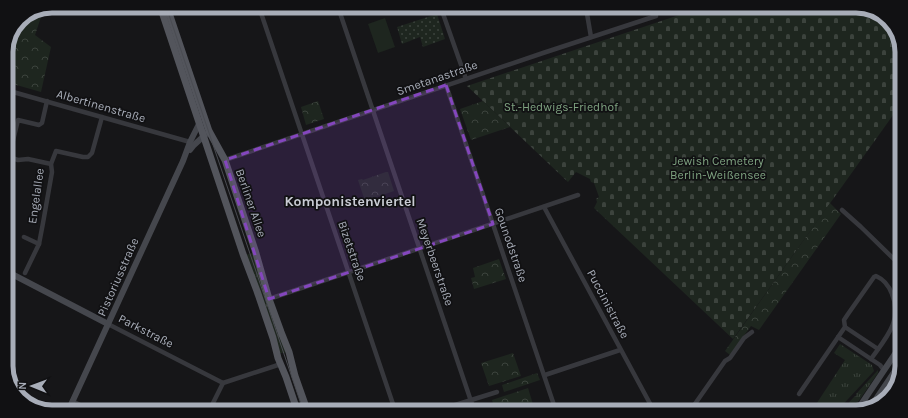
<svg xmlns="http://www.w3.org/2000/svg" width="908" height="418" viewBox="0 0 908 418" font-family="Karla,sans-serif">
<style>
.grass{fill:url(#grass-tufts)}
.cemetery{fill:url(#cemetery-stones)}
.park{fill:url(#park-crowns)}
.garden{fill:url(#garden-dots)}
.pitch{fill:#1e261f}
.lines{fill:none;stroke-linecap:round;stroke-linejoin:round}
.street{stroke:#37383d;stroke-width:4.5}
.secondary{stroke:#45474d;stroke-width:6}
.primary{stroke:#53555c;stroke-width:7}
.tram{stroke:#4a4c52;stroke-width:1}
.marked{fill:#8446be;fill-opacity:0.2;stroke:#8446be;stroke-width:3;stroke-dasharray:8 5;stroke-linejoin:round}
.labels{text-anchor:middle;dominant-baseline:central;stroke-width:3.5;stroke-linejoin:round;paint-order:stroke}
.street-label{font-size:12px;fill:#a8adb8;stroke:#111113}
.park-label{font-size:12px;fill:#7fa381;stroke:#111113}
.quarter-label{font-size:14px;font-weight:bold;fill:#c9ccd4;stroke:#111113}
.rim{fill:none;stroke:#a8adb8;stroke-width:5}
</style>
<defs>
<pattern id="grass-tufts" width="24" height="20" patternUnits="userSpaceOnUse"><rect width="24" height="20" fill="#1e261f"/><path d="M3 7l-1-3M5 7V3M7 7l1-3M15 17l-1-3M17 17v-4M19 17l1-3" fill="none" stroke="#3c433d"/></pattern>
<pattern id="cemetery-stones" width="16" height="16" patternUnits="userSpaceOnUse"><rect width="16" height="16" fill="#1e261f"/><path d="M2 7V4a2 2 0 0 1 4 0v3zM10 15v-3a2 2 0 0 1 4 0v3z" fill="#3c433d"/></pattern>
<pattern id="park-crowns" width="20" height="18" patternUnits="userSpaceOnUse"><rect width="20" height="18" fill="#1e261f"/><path d="M2 6a3 3 0 1 1 6 0M12 15a3 3 0 1 1 6 0" fill="none" stroke="#3c433d"/></pattern>
<pattern id="garden-dots" width="8" height="8" patternUnits="userSpaceOnUse"><rect width="8" height="8" fill="#1e261f"/><path d="M2 2h.1M6 6h.1" fill="none" stroke="#3c433d" stroke-width="1.8" stroke-linecap="round"/></pattern>
</defs>
<rect width="100%" height="100%" fill="#161618"/>
<g class="grass">
<path d="M253 253 286 350 285 351V353H278L245 255Z"/>
<path d="M840 344 872 365 874 371 836 412H811L845 360 834 353Z"/>
<path d="M878 370V373L851 412H840L853 398 854 397 857 395 856 394Z"/>
</g>
<path class="cemetery" d="M695 9 874 10 893 24 902 49 901 104 733 339 594 208 597 202 596 199 599 197 594 183 591 182 590 179 576 172 568 182 467 86 694 10Z"/>
<g class="park">
<path d="M47 8 45 14H42L35 35 51 47 41 92 6 82V49L20 19Z"/>
<path d="M318 101 324 119 306 125 301 107Z"/>
<path d="M483 101 510 127 471 140 460 109Z"/>
<path d="M386 172H388L394 191 365 201 358 180 362 179 363 180Z"/>
<path d="M830 203 841 214 759 330 751 326 730 355 725 351Z"/>
<path d="M499 259 506 279 474 289 471 278 475 277 473 268Z"/>
<path d="M513 353 521 376 489 386 481 363Z"/>
<path d="M537 373 540 380 504 392 502 385Z"/>
<path d="M528 388 535 411 495 410 492 400Z"/>
</g>
<path class="garden" d="M437 14 445 39 423 47 420 37 402 44 397 27Z"/>
<path class="pitch" d="M385 18 395 47 378 53 368 24Z"/>
<g class="lines">
<g class="street">
<path d="M259 7 395 410"/>
<path d="M338 7 474 410"/>
<path d="M441 8 466 79"/>
<path d="M586 8 591 37"/>
<path d="M446 85 556 411"/>
<path d="M6 90 190 142"/>
<path d="M47 101 42 123 39 125 18 120 11 149 12 158 18 160 28 159 51 164"/>
<path d="M225 160 543 53 656 16"/>
<path d="M544 207 654 411"/>
<path d="M842 210 861 227 900 265"/>
<path d="M24 237 39 244 25 273"/>
<path d="M39 244 43 223 52 172 51 164 56 151 83 157H88L92 153 102 117"/>
<path d="M269 299 578 195"/>
<path d="M108 324 223 383 281 364"/>
<path d="M845 327 878 349"/>
<path d="M838 337 880 365 884 370"/>
<path d="M545 375 620 350"/>
<path d="M799 394 845 327 844 320 848 314 874 277 876 276C883 279 889 286 892 294 903 320 886 338 871 359"/>
<path d="M72 401 88 409"/>
<path d="M210 409 223 383"/>
<path d="M439 410 497 392"/>
<path d="M690 411 725 361 730 358 744 338 752 332"/>
</g>
<g class="secondary">
<path d="M190 150 194 145 206 134"/>
<path d="M6 271 108 324"/>
<path d="M870 408 899 365"/>
<path d="M69 409 183 161 190 142 199 124"/>
<path d="M856 412 899 348"/>
</g>
<g class="primary">
<path d="M160 6 243 254 257 291 273 338 278 358 286 377 297 410"/>
<path d="M167 7 209 131 225 160 255 250 269 299 281 332 289 352 295 376 307 410"/>
</g>
<path class="tram" d="M166 6 303 410"/>
</g>
<path class="marked" d="M446 85 493 224 269 299 225 160Z"/>
<g class="labels">
<g class="street-label">
<text transform="translate(437 78) rotate(-19)">Smetanastraße</text>
<text transform="translate(101 106) rotate(16)">Albertinenstraße</text>
<text transform="translate(36 196) rotate(-82)">Engelallee</text>
<text transform="translate(251 203) rotate(71)">Berliner Allee</text>
<text transform="translate(511 245) rotate(71)">Gounodstraße</text>
<text transform="translate(352 251) rotate(71)">Bizetstraße</text>
<text transform="translate(435 262) rotate(71)">Meyerbeerstraße</text>
<text transform="translate(118 277) rotate(-66)">Pistoriusstraße</text>
<text transform="translate(608 304) rotate(62)">Puccinistraße</text>
<text transform="translate(146 331) rotate(27)">Parkstraße</text>
</g>
<g class="park-label">
<text x="561" y="107">St.-Hedwigs-Friedhof</text>
<text x="718" y="161">Jewish Cemetery<tspan x="718" dy="14">Berlin-Weißensee</tspan></text>
</g>
<g class="quarter-label">
<text x="350" y="201">Komponistenviertel</text>
</g>
</g>
<path d="M0 0H908V418H0ZM52 13H856A39 39 0 0 1 895 52V366A39 39 0 0 1 856 405H52A39 39 0 0 1 13 366V52A39 39 0 0 1 52 13Z" fill="#111113" fill-rule="evenodd"/>
<path class="rim" d="M52 13H856A39 39 0 0 1 895 52V366A39 39 0 0 1 856 405H52A39 39 0 0 1 13 366V52A39 39 0 0 1 52 13Z"/>
<g transform="translate(32 386) rotate(271)" stroke="#111113" stroke-width="3" paint-order="stroke">
<path d="M0-3L7 15L0 10L-7 15Z" fill="#a8adb8"/>
<text y="-6" font-size="11" font-weight="bold" text-anchor="middle" fill="#a8adb8">N</text>
</g>
</svg>
